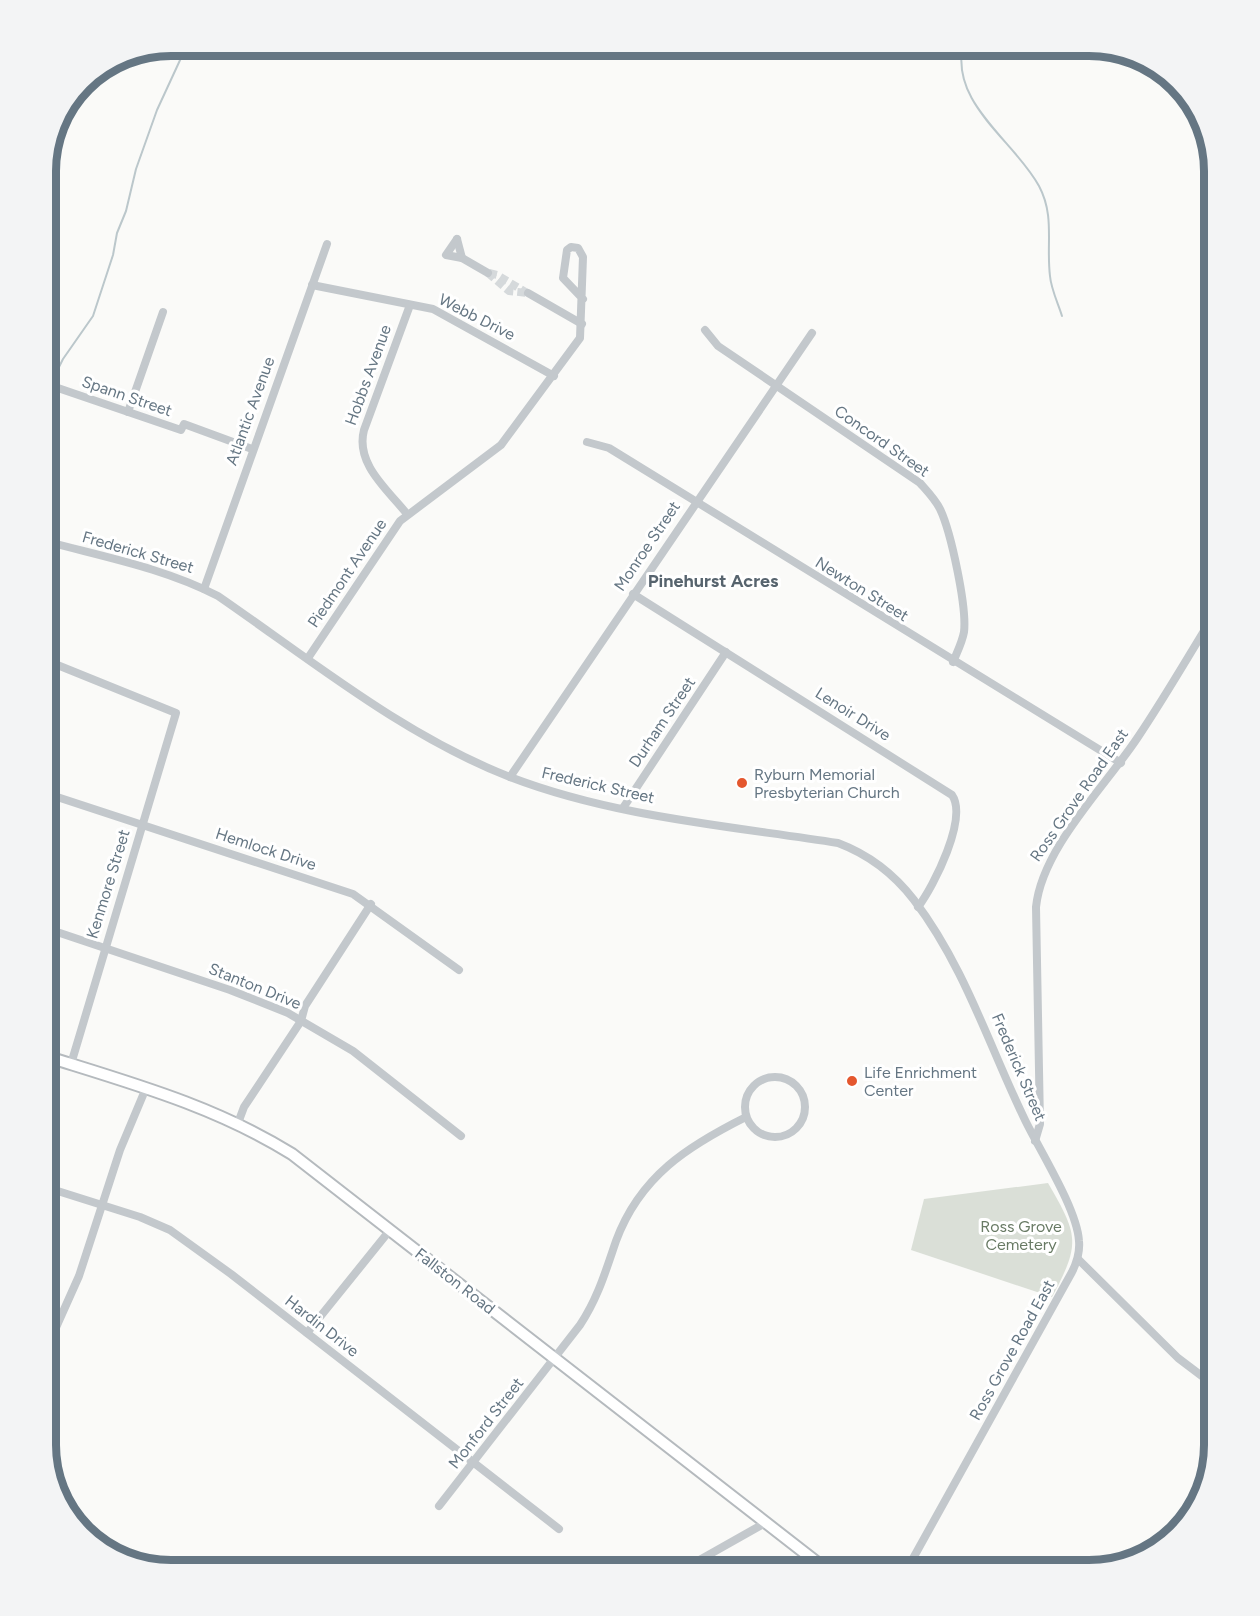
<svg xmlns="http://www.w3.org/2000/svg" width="1260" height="1616" viewBox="0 0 1260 1616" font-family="Figtree,sans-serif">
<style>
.green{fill:#dadfd7}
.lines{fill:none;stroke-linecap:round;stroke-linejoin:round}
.stream{stroke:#bbc7cb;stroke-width:2}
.minor-tunnel{stroke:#d5d9db;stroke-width:8;stroke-dasharray:8 4;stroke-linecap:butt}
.major-casing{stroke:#b5babe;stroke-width:14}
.minor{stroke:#c3c8cc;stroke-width:8}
.major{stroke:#fff;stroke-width:10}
.poi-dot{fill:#e4572e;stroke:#fff;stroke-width:2}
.labels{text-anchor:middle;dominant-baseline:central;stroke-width:6;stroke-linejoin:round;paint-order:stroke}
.street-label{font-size:16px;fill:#657683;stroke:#fff}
.poi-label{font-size:16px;fill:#657683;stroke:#fff;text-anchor:start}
.park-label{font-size:16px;fill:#687a64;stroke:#fff}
.neighbourhood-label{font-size:18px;font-weight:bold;fill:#57646e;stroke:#fff}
.rim{fill:none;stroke:#657683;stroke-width:8}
</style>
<rect width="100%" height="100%" fill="#fafaf8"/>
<path class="green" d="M1048 1183C1078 1235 1081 1243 1052 1297L911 1250 924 1199Z"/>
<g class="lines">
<g class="stream">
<path d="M921 45H924"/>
<path d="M963 45C950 104 1014 140 1039 186 1055 216 1046 244 1050 276 1051 289 1058 303 1062 316"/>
<path d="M45 414 53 379 63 359 93 316 113 255 117 233 126 211 136 169 157 110 187 45"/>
</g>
<g class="minor-tunnel">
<path d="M488 273 509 291 528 293"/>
<path d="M489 273 497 275 527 293"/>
</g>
<g class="major-casing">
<path id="major" d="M45 1056C131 1083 215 1106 292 1154L828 1571"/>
</g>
<g class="minor">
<path d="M457 239 462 258 488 273"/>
<path d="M457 239 446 255 462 258"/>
<path d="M312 285 433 309 554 376"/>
<path d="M528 293 582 324"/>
<path d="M705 330 718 346 920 483C927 491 935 499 940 509 951 532 967 607 964 632 962 643 957 652 953 662"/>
<path d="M55 387 181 430 184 424 252 449"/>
<path d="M128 412 163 312"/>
<path d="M587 442 609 448 1121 763"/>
<path d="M407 514C388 490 355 464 364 430L410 305"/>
<path d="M45 541C104 557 164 568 218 596 311 660 404 736 510 777 614 817 730 826 838 843 870 855 894 874 914 900 965 967 989 1046 1025 1120 1040 1151 1077 1209 1079 1241 1080 1252 1077 1262 1072 1272L906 1571"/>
<path d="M204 589 327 244"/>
<path d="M633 594 952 795C968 818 934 886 918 907"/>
<path d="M308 658 400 521 501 445 580 338 583 257 578 248 571 247 567 250 563 278 583 299"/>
<path d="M45 660 176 713 71 1064"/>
<path d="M510 777 812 333"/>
<path d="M45 793 353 894 459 970"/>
<path d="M623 808 726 652"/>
<path d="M45 928 230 990 288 1013 353 1051 461 1136"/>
<circle cx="775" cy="1107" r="30"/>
<path d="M238 1123 244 1107 301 1021 305 1006 371 904"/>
<path d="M1035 1141 1040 1124 1036 907C1042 848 1105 787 1138 737 1165 697 1189 655 1215 613"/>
<path d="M45 1187 140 1217 170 1230 231 1274 559 1529"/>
<path d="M1078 1259 1178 1358 1215 1386"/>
<path d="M307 1333 390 1230"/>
<path d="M45 1352 79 1276 120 1150 146 1088"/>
<path d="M439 1506 580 1325C598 1298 606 1270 616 1241 640 1176 688 1146 746 1117"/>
<path d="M680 1571 765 1523"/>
</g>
<use href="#major" class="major"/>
</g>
<g class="poi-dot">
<circle cx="742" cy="783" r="6"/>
<circle cx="852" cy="1081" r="6"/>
</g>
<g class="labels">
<g class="street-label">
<text transform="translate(477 317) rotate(27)">Webb Drive</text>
<text transform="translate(368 375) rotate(-70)">Hobbs Avenue</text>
<text transform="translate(127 396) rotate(19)">Spann Street</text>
<text transform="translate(250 411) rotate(-70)">Atlantic Avenue</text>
<text transform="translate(882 441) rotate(35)">Concord Street</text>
<text transform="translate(647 546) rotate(-56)">Monroe Street</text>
<text transform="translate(138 552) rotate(16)">Frederick Street</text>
<text transform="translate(347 573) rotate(-56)">Piedmont Avenue</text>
<text transform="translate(862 589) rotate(32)">Newton Street</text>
<text transform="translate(853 714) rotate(32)">Lenoir Drive</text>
<text transform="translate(662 722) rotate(-56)">Durham Street</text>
<text transform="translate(598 785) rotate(13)">Frederick Street</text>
<text transform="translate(1079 795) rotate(-55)">Ross Grove Road East</text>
<text transform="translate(266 849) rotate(18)">Hemlock Drive</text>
<text transform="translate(108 884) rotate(-73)">Kenmore Street</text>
<text transform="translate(255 986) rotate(22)">Stanton Drive</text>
<text transform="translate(1019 1067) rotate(67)">Frederick Street</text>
<text transform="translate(455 1281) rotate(38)">Fallston Road</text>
<text transform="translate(322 1326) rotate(38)">Hardin Drive</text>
<text transform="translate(1012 1350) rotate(-61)">Ross Grove Road East</text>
<text transform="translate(486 1423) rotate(-52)">Monford Street</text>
</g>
<g class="poi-label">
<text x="754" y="774">Ryburn Memorial<tspan x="754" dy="18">Presbyterian Church</tspan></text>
<text x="864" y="1072">Life Enrichment<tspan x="864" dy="18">Center</tspan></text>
</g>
<g class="park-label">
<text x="1021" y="1226">Ross Grove<tspan x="1021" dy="18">Cemetery</tspan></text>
</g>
<g class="neighbourhood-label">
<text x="713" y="581">Pinehurst Acres</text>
</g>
</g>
<path d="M0 0H1260V1616H0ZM171 56H1089A115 115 0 0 1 1204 171V1445A115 115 0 0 1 1089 1560H171A115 115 0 0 1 56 1445V171A115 115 0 0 1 171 56Z" fill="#f3f4f5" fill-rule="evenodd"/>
<path class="rim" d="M171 56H1089A115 115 0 0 1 1204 171V1445A115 115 0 0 1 1089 1560H171A115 115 0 0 1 56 1445V171A115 115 0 0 1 171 56Z"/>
</svg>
